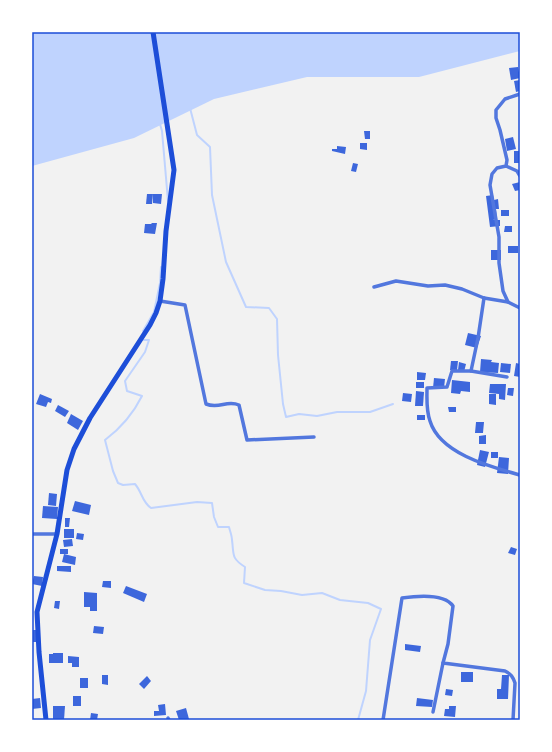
<svg xmlns="http://www.w3.org/2000/svg" width="552" height="752" viewBox="0 0 552 752" font-family="Jost,sans-serif">
<style>
.water{fill:#bfd3fe}
.lines{fill:none;stroke-linecap:round;stroke-linejoin:round}
.stream{stroke:#bfd3fe;stroke-width:2}
.building{fill:#3d67dc}
.minor{stroke:#5277de;stroke-width:3.5}
.secondary{stroke:#1d4ed8;stroke-width:5}
.neatline{fill:none;stroke:#1d4ed8;stroke-width:1.5}
</style>
<rect width="100%" height="100%" fill="#f2f2f2"/>
<path class="water" d="M32 32H520V51L419 77H307L214 99 134 138 32 166Z"/>
<g class="lines">
<g class="stream">
<path d="M190 108 197 135 210 147 212 195 226 262 246 307 269 308 277 319 278 355 283 404 286 417 299 414 317 416 337 412H370L393 404"/>
<path d="M160 124 162 131 168 201"/>
<path d="M143 331 154 312 160 283 161 267"/>
<path d="M144 340H149L145 352 125 381 127 391 142 396C133 414 121 428 105 440L113 471 118 483 123 485 135 484C142 492 142 502 151 508L197 502 212 503 214 517 218 527H229C230 531 232 536 232 540 234 555 231 558 245 567L244 583 265 590 281 591 302 595 322 593 340 600 368 603 381 609 370 640 366 691 358 720"/>
</g>
</g>
<g class="building">
<path d="M518 67 520 78 511 80 509 68Z"/>
<path d="M520 80V91L516 92 514 81Z"/>
<path d="M364 131H370V139H365Z"/>
<path d="M513 137 516 149 507 151 505 139Z"/>
<path d="M360 143H367V150L360 149Z"/>
<path d="M337 146 346 147 345 154 332 151V149H337Z"/>
<rect x="514" y="151" width="6" height="12"/>
<path d="M353 163 358 164 356 172 351 171Z"/>
<path d="M520 182V190L515 191 512 184Z"/>
<path d="M147 194H153L152 204H146Z"/>
<path d="M153 194H162L161 204 153 203Z"/>
<path d="M493 195 494 200 498 199 499 209H496L497 219 493 220H500V226L490 227 486 196Z"/>
<rect x="501" y="210" width="8" height="6"/>
<path d="M152 223H157L155 234 144 233 145 224H151Z"/>
<path d="M505 226H512V232H504Z"/>
<rect x="508" y="246" width="10" height="7"/>
<rect x="491" y="250" width="10" height="10"/>
<path d="M468 333 481 336 477 348 465 345Z"/>
<path d="M481 359 492 360 491 362 499 363 498 373 480 372Z"/>
<path d="M451 361H458L457 370H450Z"/>
<path d="M459 362 466 364 464 372 458 370Z"/>
<path d="M501 363 511 364 510 373 500 372Z"/>
<path d="M516 363 520 364V377L514 376Z"/>
<path d="M417 372 426 373 425 380H417Z"/>
<path d="M434 378 445 379 444 388H433Z"/>
<path d="M452 380 470 382V392L461 391 460 394 451 393Z"/>
<rect x="416" y="382" width="8" height="6"/>
<path d="M490 384H506L505 400 499 399V394L489 393Z"/>
<path d="M508 388H514L513 396 507 395Z"/>
<path d="M416 391 424 392 423 406H415Z"/>
<path d="M403 393 412 394 411 402 402 401Z"/>
<path d="M40 394 52 399 51 403 48 402 46 407 36 404Z"/>
<path d="M489 394H496V405L489 404Z"/>
<path d="M58 405 69 411 65 417 55 411Z"/>
<path d="M448 407H456V412H449Z"/>
<path d="M71 414 83 421 78 430 67 423Z"/>
<rect x="417" y="415" width="8" height="5"/>
<path d="M476 422H484L483 433H475Z"/>
<path d="M486 435V444H479V436Z"/>
<path d="M480 450 489 452 485 467 477 465Z"/>
<rect x="491" y="452" width="7" height="6"/>
<path d="M499 457 509 458 508 474 497 473Z"/>
<path d="M49 493 57 494 56 506 48 505Z"/>
<path d="M75 501 91 505 89 515 72 511Z"/>
<path d="M43 506 58 507 57 519 42 518Z"/>
<path d="M65 518H70L69 527H65Z"/>
<rect x="64" y="529" width="10" height="9"/>
<path d="M77 533 84 534 83 540 76 539Z"/>
<path d="M72 539 73 546 64 547 63 540Z"/>
<path d="M511 547 517 549 515 555 508 553Z"/>
<rect x="60" y="549" width="8" height="5"/>
<path d="M64 554 76 557 75 565 62 562Z"/>
<path d="M57 566H71V572L57 571Z"/>
<path d="M34 576 43 577 42 586 32 584Z"/>
<path d="M103 581H111V588L102 587Z"/>
<path d="M126 586 147 594 144 602 123 593Z"/>
<path d="M84 592 97 593V611H90V607H84Z"/>
<path d="M55 601H60L59 609 54 608Z"/>
<path d="M94 626 104 627 103 634 93 633Z"/>
<rect x="32" y="630" width="4" height="12"/>
<path d="M405 644 421 646 420 652 405 650Z"/>
<path d="M53 653H63V663H49V654H53Z"/>
<path d="M68 656 79 657V667H72V663H68Z"/>
<rect x="461" y="672" width="12" height="10"/>
<path d="M102 675H108V685L102 684Z"/>
<path d="M502 675H509L508 699H497V689H501Z"/>
<path d="M147 676 151 681 144 689 139 684Z"/>
<rect x="80" y="678" width="8" height="10"/>
<path d="M446 689 453 690 452 696 445 695Z"/>
<rect x="73" y="696" width="8" height="10"/>
<path d="M40 698 41 708 32 709V699Z"/>
<path d="M417 698 433 700 432 707 416 706Z"/>
<path d="M165 704 166 715 154 716V711H159L158 705Z"/>
<path d="M53 706H65L64 720H53Z"/>
<path d="M449 706H456L455 717 444 716 445 709H449Z"/>
<path d="M186 708 189 719 179 720 176 711Z"/>
<path d="M91 713 98 714 97 720H90Z"/>
</g>
<g class="lines">
<g class="minor">
<path d="M520 94 505 99 496 110V118L500 130 507 160 506 166 497 168 492 174 490 185 499 237V263L503 291 508 302 520 308"/>
<path d="M506 166 517 171 520 176"/>
<path d="M374 287 396 281 428 286 445 285 462 289 484 298 508 302"/>
<path d="M484 298 478 338 471 371H452L447 387 427 388C427 399 426 410 430 421 440 454 491 467 520 475"/>
<path d="M160 301 185 305 206 404C219 409 227 400 239 405L247 440 314 437"/>
<path d="M471 371 507 377"/>
<path d="M32 534H57"/>
<path d="M433 712 443 663"/>
<path d="M168 718 169 720"/>
<path d="M383 720 402 598C416 596 444 593 453 606L448 644 443 663 505 671C511 674 513 677 515 683L513 720"/>
</g>
<path class="secondary" d="M46 720 39 652 37 612 57 534 67 470 74 449 90 418 150 325 156 313 160 301 163 279 166 231 174 170 153 32"/>
</g>
<rect width="552" height="752" fill="none" stroke="#ffffff" stroke-width="66"/>
<rect x="33" y="33" width="486" height="686" class="neatline"/>
</svg>
